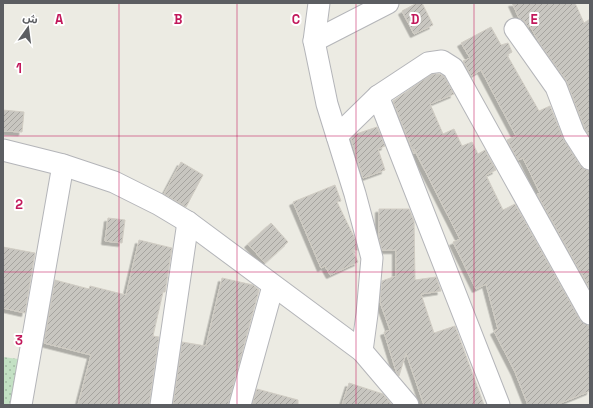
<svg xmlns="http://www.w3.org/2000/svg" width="593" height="408" viewBox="0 0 593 408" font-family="'Space Grotesk','Noto Sans Arabic',sans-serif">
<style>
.green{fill:url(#green-dots)}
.building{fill:url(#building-hatch);stroke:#d0ccc3;filter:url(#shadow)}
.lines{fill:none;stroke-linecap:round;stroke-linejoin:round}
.street-casing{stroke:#b4b5b9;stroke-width:23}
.street{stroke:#fff;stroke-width:21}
.grid{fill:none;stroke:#c2185b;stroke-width:1;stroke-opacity:0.55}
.grid-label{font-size:13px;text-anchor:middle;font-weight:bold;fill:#c2185b;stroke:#fff;stroke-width:4;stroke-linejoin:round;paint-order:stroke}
</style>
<defs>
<pattern id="green-dots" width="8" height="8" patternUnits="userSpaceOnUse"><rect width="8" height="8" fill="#c3e1c4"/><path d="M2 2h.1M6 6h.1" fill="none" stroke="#a2baa3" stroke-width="1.8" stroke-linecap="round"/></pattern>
<pattern id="building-hatch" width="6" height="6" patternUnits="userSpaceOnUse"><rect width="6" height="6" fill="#c8c6c0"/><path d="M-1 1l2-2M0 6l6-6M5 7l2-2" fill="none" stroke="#a6a49f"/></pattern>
<filter id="shadow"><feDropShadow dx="-3.5" dy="3.5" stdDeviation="0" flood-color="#0004"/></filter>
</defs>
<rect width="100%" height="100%" fill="#ecebe3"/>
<path class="green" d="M3 357 26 360 19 398 8 405H3Z"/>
<g class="building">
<path d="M417 3H422L433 25 414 34 402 11Z"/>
<path d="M512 3H575L584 23 590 19V137L585 129 566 80 540 44 530 26 528 27 525 22 519 18Z"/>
<path d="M491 27 501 45 508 43 512 52 507 55 539 111 550 106 564 140 580 165 584 169 590 171V289L537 194 540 193 523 158 518 160 507 140 516 136 481 70 471 76 463 61 470 58 461 43Z"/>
<path d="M432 74H439L444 76 454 94 430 104 443 134 454 129 462 146 472 142 478 154 485 150 496 170 486 175 503 210 515 204 580 320 584 324 590 326V391L556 405H528L515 372 494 331 498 329 486 284 476 289 453 242 460 239 414 149V154L393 101Z"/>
<path d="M3 110 24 112 22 132 3 131Z"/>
<path d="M377 127 385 146 378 149 385 170 363 178 351 139 356 134Z"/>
<path d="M181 162 203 175 186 207 164 194Z"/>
<path d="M335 185 341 201 337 202 355 239 358 250H352L358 262 330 275 325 266 321 268 293 202Z"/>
<path d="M379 209H409L414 221 415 280 436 277 441 291 421 294 434 333 455 326 484 405H424L406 353 399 376 397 374 384 332 390 330 380 302 382 281 396 276V250H382L379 239Z"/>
<path d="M108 218 125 220 122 243 105 241Z"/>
<path d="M271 223 288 242 265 263 248 244Z"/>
<path d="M139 240 172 248 165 292H163L153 336 159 337 149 405H78L91 355 44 343 55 280 89 289 90 286 126 295Z"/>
<path d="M3 247 35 253 25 313 3 308Z"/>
<path d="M222 278 253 285 259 290 228 405H173L182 342 206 346Z"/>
<path d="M349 383 383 394 392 405H342Z"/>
<path d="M257 389 298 400V405H252Z"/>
</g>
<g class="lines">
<g class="street-casing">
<g id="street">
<path d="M319 3 314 41 327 104 355 194 372 258 367 314 362 351 408 405"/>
<path d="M515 29 556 87 574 134 590 159"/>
<path d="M314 41 388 3"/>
<path d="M378 96 499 405"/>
<path d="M337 136 378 96 428 63 442 61 453 68 590 314"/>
<path d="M3 150 63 165 114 182 158 204 188 222 362 351"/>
<path d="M21 405 63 165"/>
<path d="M161 405 188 222"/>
<path d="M240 405 273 286"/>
</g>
</g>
<use href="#street" class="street"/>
</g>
<path class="grid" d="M119 3V405M237 3V405M356 3V405M474 3V405M3 136H590M3 272H590"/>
<g class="grid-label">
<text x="59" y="24">A</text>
<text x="178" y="24">B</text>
<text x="296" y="24">C</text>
<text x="415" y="24">D</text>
<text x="534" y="24">E</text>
<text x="19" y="73">1</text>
<text x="19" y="209">2</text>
<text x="19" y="345">3</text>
</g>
<rect width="593" height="408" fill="none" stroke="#5c5e62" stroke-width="8"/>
<g transform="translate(28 28) rotate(14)" stroke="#ffffff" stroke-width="3" paint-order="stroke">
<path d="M0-3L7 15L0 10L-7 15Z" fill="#5c5e62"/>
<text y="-6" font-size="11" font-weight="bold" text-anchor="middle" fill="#5c5e62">ش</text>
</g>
</svg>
